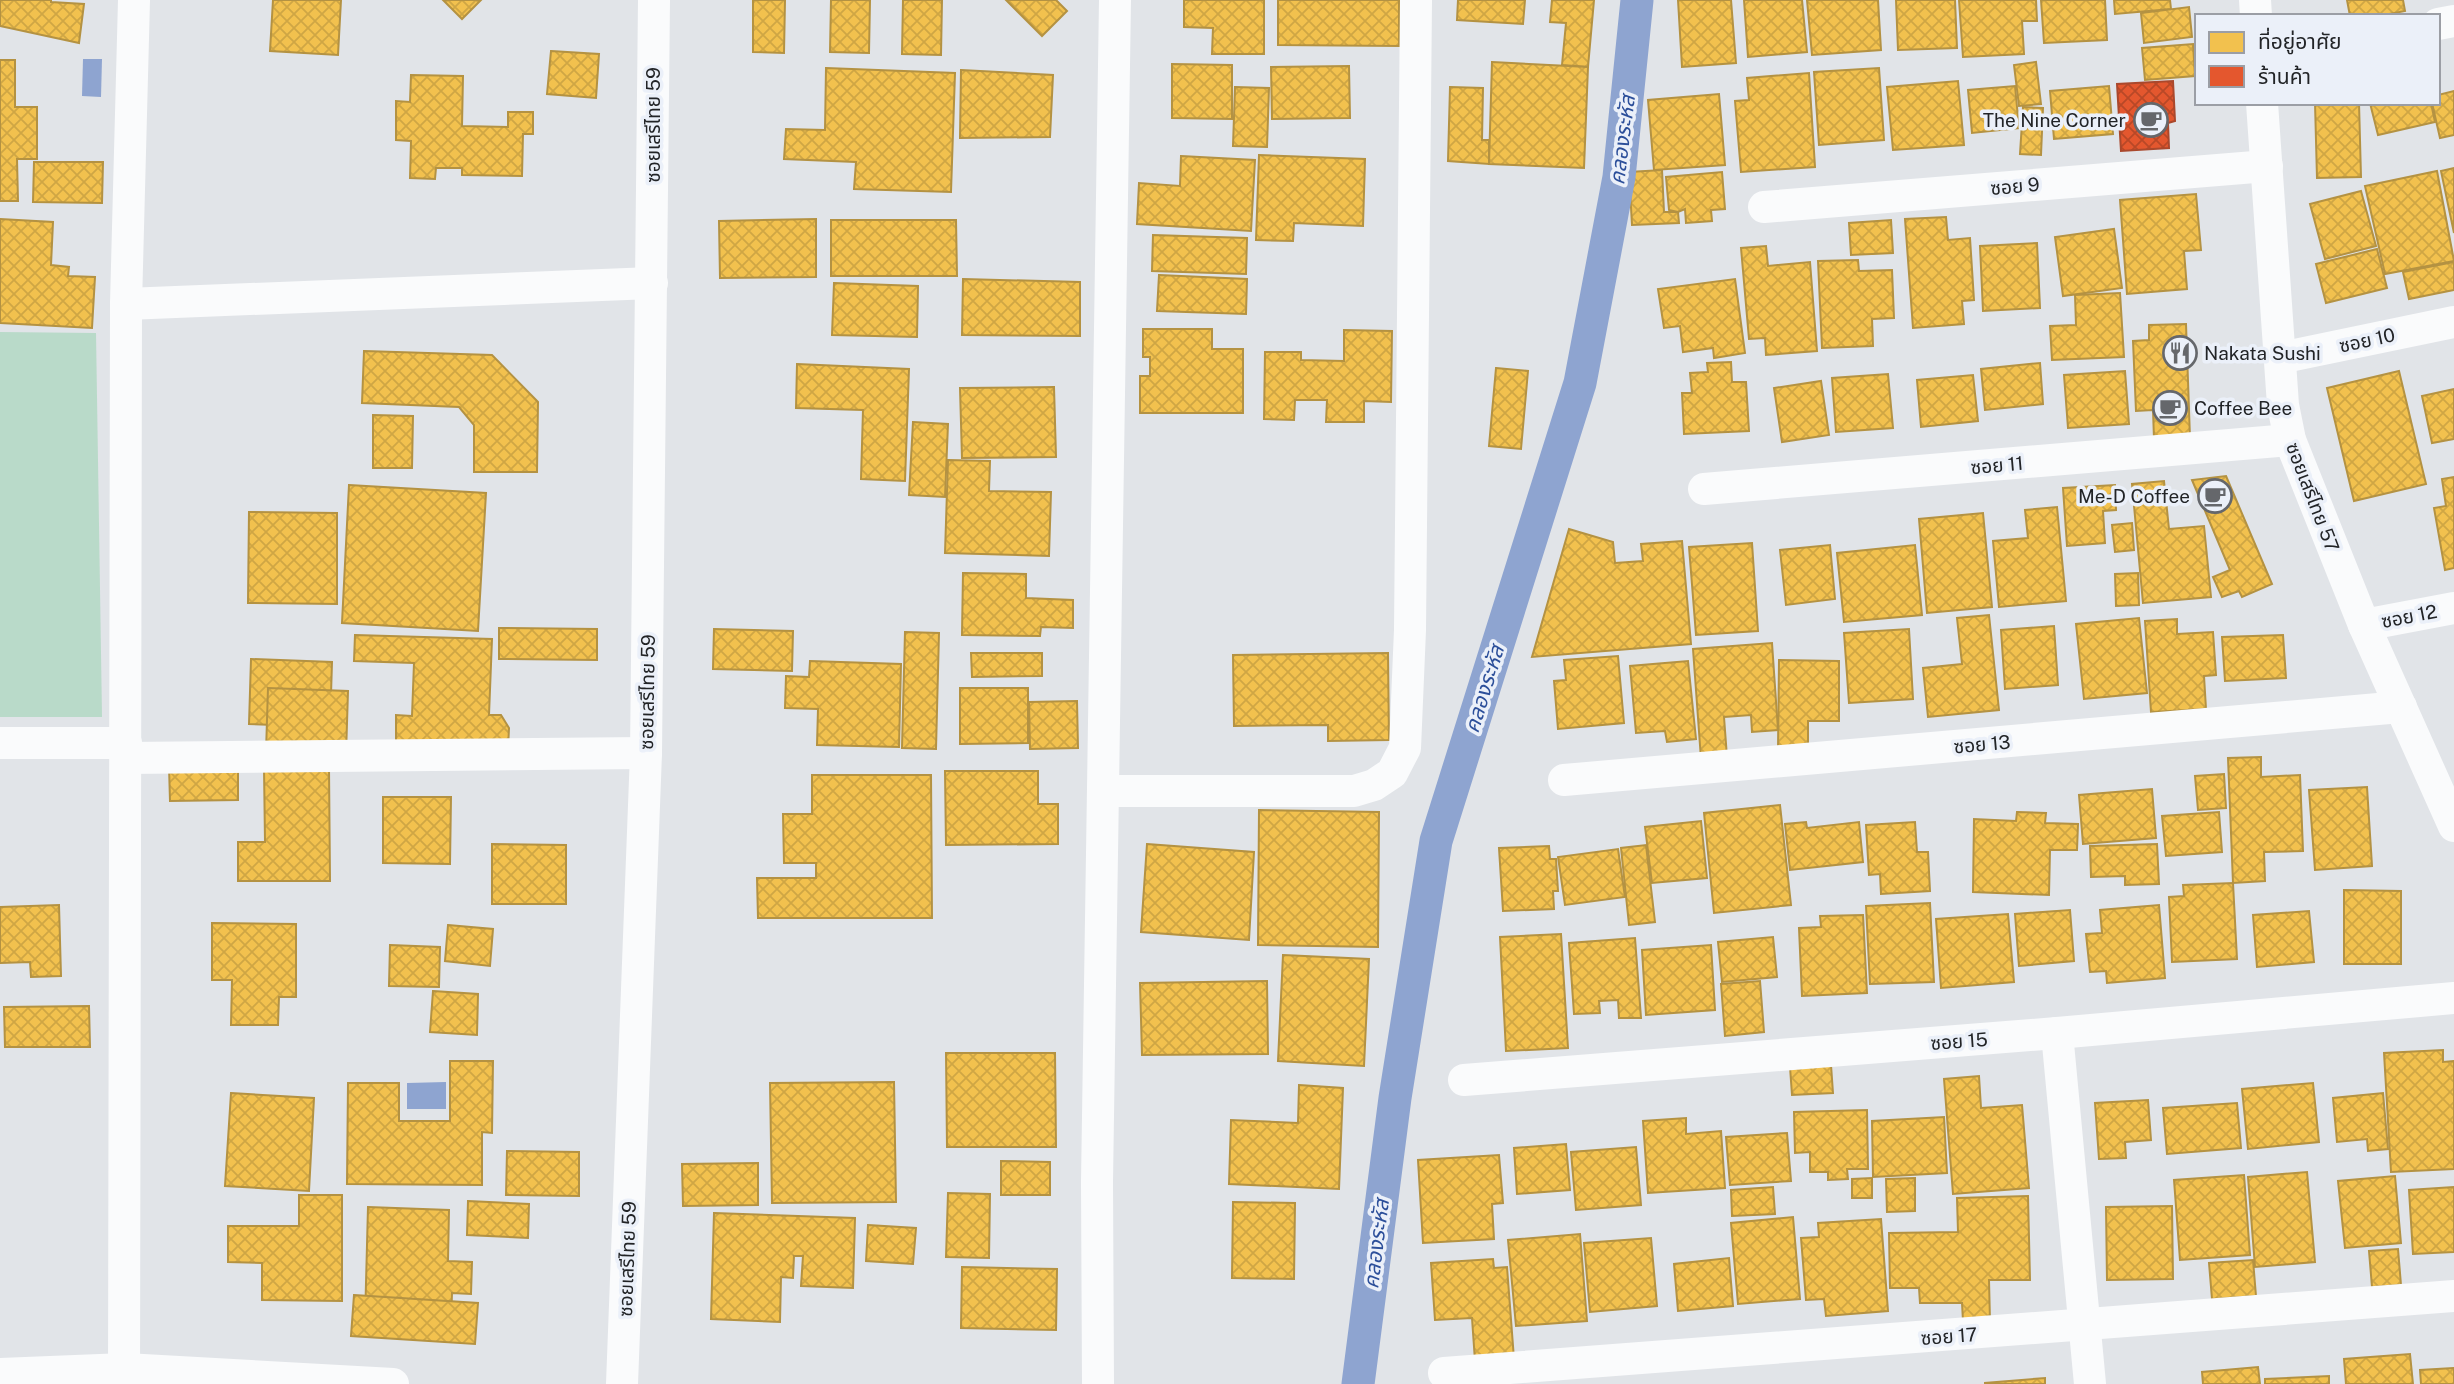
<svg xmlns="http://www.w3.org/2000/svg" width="2454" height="1384" viewBox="0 0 2454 1384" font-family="'Public Sans','Noto Sans Thai',sans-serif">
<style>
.grass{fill:#b9dac9}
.water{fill:#8ea4d0}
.homes{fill:url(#homes-cross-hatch);stroke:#b49242;stroke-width:2}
.shops{fill:url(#shops-cross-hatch);stroke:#aa482c;stroke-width:2}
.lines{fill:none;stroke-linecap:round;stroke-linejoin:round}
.canal{stroke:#8ea4d0;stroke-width:33}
.minor{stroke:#fafbfc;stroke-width:32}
.labels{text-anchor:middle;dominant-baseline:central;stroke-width:7;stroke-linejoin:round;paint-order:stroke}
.poi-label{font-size:19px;fill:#222427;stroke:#ebf0f9;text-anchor:end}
.street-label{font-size:19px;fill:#222427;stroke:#ebf0f9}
.water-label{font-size:21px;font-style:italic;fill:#2c4f9a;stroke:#ebf0f9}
</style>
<defs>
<pattern id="homes-cross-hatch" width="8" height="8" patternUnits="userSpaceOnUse" patternTransform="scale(1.75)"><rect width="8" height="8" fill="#f2c14e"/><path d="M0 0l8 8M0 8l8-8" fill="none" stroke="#cfa644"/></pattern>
<pattern id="shops-cross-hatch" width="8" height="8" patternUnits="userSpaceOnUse" patternTransform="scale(1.75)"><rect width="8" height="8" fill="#e4572e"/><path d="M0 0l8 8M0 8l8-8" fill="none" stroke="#b84827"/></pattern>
</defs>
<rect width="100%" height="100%" fill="#e1e4e8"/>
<path class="grass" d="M0 332 96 333 102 717H0Z"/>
<g class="water">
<path d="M83 59H102L101 97 82 96Z"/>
<path d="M446 1082V1109H407V1083Z"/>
</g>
<g class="homes">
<path d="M0 0H51V2L84 4 79 43 0 26Z"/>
<path d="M273 0H341L338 55 270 51Z"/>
<path d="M443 0H481L462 19Z"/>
<path d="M753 0H785L784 53 753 52Z"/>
<path d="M831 0H870L869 53 830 52Z"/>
<path d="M903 0H942L941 55 902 54Z"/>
<path d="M1006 0H1056L1067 11 1042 36Z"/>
<path d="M1184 0H1264V54H1212L1213 28 1184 27Z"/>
<path d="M1278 0H1399V46L1278 45Z"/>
<path d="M1458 0H1525L1523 24 1457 20Z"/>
<path d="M1552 0H1594L1588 67 1562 65 1566 23 1550 22Z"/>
<path d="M1678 0H1731L1736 63 1682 67Z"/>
<path d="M1744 0H1802L1807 52 1748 57Z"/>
<path d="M1807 0H1878L1881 50 1812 55Z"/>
<path d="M1896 0H1955L1957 48 1898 50Z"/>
<path d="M1959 0H2036L2037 21H2022L2024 54 1963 57Z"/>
<path d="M2041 0H2105L2107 40 2044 43Z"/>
<path d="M2114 0H2170L2171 9 2115 14Z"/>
<path d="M2347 0H2403L2405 11 2379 16H2350Z"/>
<path d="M2189 7 2192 37 2144 43 2141 13Z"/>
<path d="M2193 44 2195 76 2145 80 2142 48Z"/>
<path d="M551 51 599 54 596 98 547 94Z"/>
<path d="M0 60H15V107H37V159H17L18 201H0Z"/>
<path d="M1492 62 1588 67 1584 168 1489 164Z"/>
<path d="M2036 62 2041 104 2019 106 2014 65Z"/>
<path d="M1172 64 1232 65V119L1172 118Z"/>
<path d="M1349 66 1350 118 1272 119 1271 67Z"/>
<path d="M826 68 955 73 951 192 854 189 856 162 784 159 786 129 825 130Z"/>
<path d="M1879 68 1884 140 1819 145 1814 72Z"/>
<path d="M961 70 1053 75 1050 137 960 138Z"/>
<path d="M1809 73 1815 167 1741 172 1735 101 1749 100 1747 78Z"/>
<path d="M411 75 463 76 462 126 508 127V112H533V134H523L522 176 462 175V168H436L435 179 410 178 411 141 396 140V101L410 102Z"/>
<path d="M1958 81 1964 145 1893 150 1887 87Z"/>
<path d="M2015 86 2019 128 1972 133 1968 90Z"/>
<path d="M2109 86 2113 134 2054 139 2050 91Z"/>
<path d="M1235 87 1269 88 1267 147 1233 146Z"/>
<path d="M1450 87 1483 88 1482 140H1489V164L1448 161Z"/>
<path d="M2454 91V135L2440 138 2432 103H2438V95Z"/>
<path d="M1719 94 1725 165 1654 170 1648 100Z"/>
<path d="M2315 103H2359L2361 177 2317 178Z"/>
<path d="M2370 103H2431L2435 122 2378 135Z"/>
<path d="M2023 107 2043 108 2041 155 2020 154Z"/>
<path d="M1259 155 1365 159 1363 226 1294 223 1293 241 1256 240Z"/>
<path d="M1181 156 1255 160 1251 231 1137 224 1139 183 1180 186Z"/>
<path d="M34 162H103L102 203 33 202Z"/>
<path d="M2454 168V233L2441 171Z"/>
<path d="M1662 170 1664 212H1678L1679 223 1632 225 1629 172Z"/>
<path d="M2437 171 2454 261 2385 274 2365 186Z"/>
<path d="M1722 172 1725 209 1711 210 1712 221 1686 223 1685 209 1678 212 1669 210 1666 177Z"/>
<path d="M2361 191 2376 246 2325 259 2310 204Z"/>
<path d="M2196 194 2201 250 2184 251 2187 289 2127 294 2120 200Z"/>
<path d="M1946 217 1948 240 1970 238 1974 300 1962 301 1964 324 1913 328 1905 219Z"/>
<path d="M0 219 53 222 51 265 69 267 68 276 95 277 92 328 0 323Z"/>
<path d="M816 219V277L720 278 719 221Z"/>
<path d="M831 220H956L957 276H831Z"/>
<path d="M1891 220 1893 253 1851 255 1849 223Z"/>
<path d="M2114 229 2122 288 2063 296 2055 237Z"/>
<path d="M1153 235 1247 238 1246 274 1152 271Z"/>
<path d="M2037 243 2040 308 1983 311 1980 246Z"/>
<path d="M1766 246 1768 266 1810 262 1817 351 1766 355 1765 338 1749 339 1741 248Z"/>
<path d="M2377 249 2387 288 2326 303 2316 264Z"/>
<path d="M1858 260 1859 271 1892 270 1894 318 1872 319 1873 346 1822 348 1818 261Z"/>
<path d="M2454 262V290L2409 299 2403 272Z"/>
<path d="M1159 275 1247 279 1246 314 1157 311Z"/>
<path d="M963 279 1080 282V336L962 335Z"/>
<path d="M1735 279 1745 353 1714 358 1713 348 1683 352 1680 326 1664 328 1658 289Z"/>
<path d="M834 283 918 286 917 337 832 335Z"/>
<path d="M2120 293 2124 357 2052 360 2050 326 2076 325 2075 295Z"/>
<path d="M2186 324 2190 438 2154 439 2153 410 2136 411 2133 341 2149 340V325Z"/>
<path d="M1143 329H1212V349H1243V413H1140V376H1150V357H1143Z"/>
<path d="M1344 330 1392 331 1391 402 1364 401V422H1326L1327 400H1295L1294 420 1264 419 1265 352H1301V360L1344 361Z"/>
<path d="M364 351 492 355 538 402 537 472H474V425L459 407 362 403Z"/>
<path d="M1731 362 1732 382H1746L1749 431 1684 434 1682 393H1692L1690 373 1708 372 1707 363Z"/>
<path d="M2040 363 2043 404 1985 410 1981 369Z"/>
<path d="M797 364 909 369 905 481 861 479 863 410 796 408Z"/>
<path d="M1496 368 1528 371 1521 449 1489 446Z"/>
<path d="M2125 371 2129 424 2068 428 2064 375Z"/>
<path d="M2399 371 2426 484 2354 501 2327 388Z"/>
<path d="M1888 374 1893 428 1836 432 1832 378Z"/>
<path d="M1973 375 1978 421 1921 427 1917 380Z"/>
<path d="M1821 381 1829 435 1782 442 1774 388Z"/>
<path d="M1054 387 1056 457 962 458 960 388Z"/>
<path d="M2454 389V439L2432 443 2422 396Z"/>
<path d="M373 415 413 416 412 468H373Z"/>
<path d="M913 422 948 424 945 497 909 495Z"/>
<path d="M948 460 990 461 989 491 1051 492 1049 556 945 553Z"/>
<path d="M2226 476 2272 584 2242 597 2239 591 2222 597 2213 577 2230 570 2192 480Z"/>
<path d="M2454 477V568L2445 570 2434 508 2446 506 2442 479Z"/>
<path d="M2164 481 2169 529 2204 526 2211 597 2143 603 2132 484Z"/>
<path d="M349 485 486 493 478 631 342 623Z"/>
<path d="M2115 485 2116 510 2103 511 2105 543 2067 546 2063 488Z"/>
<path d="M2057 507 2066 601 1999 607 1993 541 2028 538 2025 510Z"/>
<path d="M249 512 337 513V604L248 603Z"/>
<path d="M1983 513 1992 607 1927 613 1919 519Z"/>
<path d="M2132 523 2134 550 2115 552 2112 525Z"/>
<path d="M1569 529 1613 542 1615 563 1643 561 1641 544 1682 541 1691 644 1532 657Z"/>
<path d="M1752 543 1758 631 1696 635 1689 547Z"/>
<path d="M1830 545 1835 599 1786 605 1780 550Z"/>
<path d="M1915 545 1922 615 1844 622 1837 553Z"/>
<path d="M963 573 1026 574V598L1073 600V628L1041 627 1040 636 962 635Z"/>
<path d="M2138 573 2139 605 2116 606 2115 574Z"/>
<path d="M1989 615 1999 710 1928 717 1923 668 1962 664 1957 618Z"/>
<path d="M2139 618 2147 693 2084 699 2076 624Z"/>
<path d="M2177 619V634L2213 632 2216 675 2204 676 2206 709 2151 712 2145 621Z"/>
<path d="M2054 626 2058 685 2005 689 2001 630Z"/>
<path d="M499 628 597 629V660L499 659Z"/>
<path d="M714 629 793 631 792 671 713 669Z"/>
<path d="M1909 629 1913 699 1849 703 1844 633Z"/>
<path d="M905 632 939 633 936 749 902 748Z"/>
<path d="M355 635 492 639 489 715H501L509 728 508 749 396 745V715L412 716 414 663 354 661Z"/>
<path d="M2283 635 2286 678 2225 681 2222 637Z"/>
<path d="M1772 643 1778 730 1752 732 1751 715 1724 717 1727 757 1701 759 1693 649Z"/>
<path d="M971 653H1042V676L972 677Z"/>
<path d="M1388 653 1389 740 1328 741V725L1234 726 1233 655Z"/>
<path d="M1618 656 1624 723 1558 729 1554 681 1566 680 1564 660Z"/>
<path d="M251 659 332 662 330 727 249 724Z"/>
<path d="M1779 660 1839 661V721H1808V751H1778Z"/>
<path d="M810 661 901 664 899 747 817 745 818 709 785 708 786 676 809 677Z"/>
<path d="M1688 661 1696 739 1667 742 1665 731 1636 733 1630 666Z"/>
<path d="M268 688 348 691 346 755 266 752Z"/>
<path d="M960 688H1028V743L960 744Z"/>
<path d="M1077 701 1078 748 1030 749 1029 702Z"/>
<path d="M2261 757V777L2300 775 2303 851 2264 852 2265 881 2233 883 2228 758Z"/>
<path d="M238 765V800L170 801 169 766Z"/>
<path d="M264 768H329L330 881H238V842H265Z"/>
<path d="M945 771H1038V804H1058V844L946 845Z"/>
<path d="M2224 774 2226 808 2198 810 2195 776Z"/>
<path d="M812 775H931L932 918H758L757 878H816V863H784L783 814H812Z"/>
<path d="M2367 787 2372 866 2315 870 2309 790Z"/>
<path d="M2152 789 2156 838 2083 844 2079 795Z"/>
<path d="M383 797H451L450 864 383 863Z"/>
<path d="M1780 805 1791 905 1714 913 1704 813Z"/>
<path d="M1259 810 1379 812 1378 947 1258 945Z"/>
<path d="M2017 812 2046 813 2045 823 2078 824 2077 850H2050L2049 895 1973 892 1974 819 2016 821Z"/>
<path d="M2219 812 2222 852 2166 856 2162 816Z"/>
<path d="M1701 821 1707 878 1652 883 1645 827Z"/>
<path d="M1806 822 1807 828 1859 822 1863 862 1790 870 1785 824Z"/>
<path d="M1915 822 1917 852H1928L1930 891 1881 894 1880 874 1869 875 1866 825Z"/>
<path d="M492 844 566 845V904H492Z"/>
<path d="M1147 844 1254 852 1249 940 1141 932Z"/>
<path d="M2157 844 2159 884 2125 885V876L2091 877 2090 846Z"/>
<path d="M1646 845 1655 922 1629 925 1621 848Z"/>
<path d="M1549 846 1550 859H1556L1558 891H1553L1554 909 1503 911 1499 848Z"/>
<path d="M1618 849 1625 897 1565 905 1558 857Z"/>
<path d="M2233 883 2237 959 2172 962 2169 897 2184 896 2183 885Z"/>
<path d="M2344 890 2401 891V964H2344Z"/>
<path d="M1930 903 1934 982 1870 984 1866 906Z"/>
<path d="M59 905 61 976 31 977 30 962 0 963V907Z"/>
<path d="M2159 905 2165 978 2107 983 2106 971 2090 972 2086 934 2102 933 2100 910Z"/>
<path d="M2070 910 2074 961 2019 966 2015 914Z"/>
<path d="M2309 911 2314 962 2257 967 2253 915Z"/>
<path d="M2008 914 2014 982 1941 988 1936 919Z"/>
<path d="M1863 915 1867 993 1802 996 1799 928 1821 927 1820 916Z"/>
<path d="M212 923 296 924V997H279L278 1025H231L232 980H212Z"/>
<path d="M448 925 493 929 490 966 445 961Z"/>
<path d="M1561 934 1568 1048 1506 1051 1500 937Z"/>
<path d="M1773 937 1777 977 1722 982 1718 942Z"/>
<path d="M1635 938 1641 1018H1619L1618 1000 1599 1001 1600 1013 1574 1014 1569 943Z"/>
<path d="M390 945 440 947 439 987 389 986Z"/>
<path d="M1711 945 1715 1010 1646 1015 1642 950Z"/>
<path d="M1283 955 1369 959 1364 1066 1278 1061Z"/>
<path d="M1267 981 1268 1054 1142 1055 1140 983Z"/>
<path d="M1760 981 1764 1032 1725 1036 1721 984Z"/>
<path d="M433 991 478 994 477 1035 430 1032Z"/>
<path d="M89 1006 90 1047H5L4 1007Z"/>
<path d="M2443 1050V1062L2454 1061V1169L2391 1172 2384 1053Z"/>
<path d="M946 1053H1055L1056 1147H947Z"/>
<path d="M450 1061H493L492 1133 482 1132V1185L347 1184 348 1083H399V1121H450Z"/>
<path d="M1831 1065 1833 1093 1792 1095 1790 1067Z"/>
<path d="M1979 1076 1981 1108 2022 1105 2029 1188 1953 1194 1944 1079Z"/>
<path d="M894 1082 896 1202 772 1203 770 1083Z"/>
<path d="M2313 1083 2319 1142 2248 1149 2242 1089Z"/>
<path d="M1299 1085 1343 1088 1339 1189 1229 1184 1231 1120 1298 1123Z"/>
<path d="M231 1093 314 1098 309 1191 225 1186Z"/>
<path d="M2383 1093 2388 1149 2368 1151 2367 1139 2337 1142 2333 1098Z"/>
<path d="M2148 1100 2151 1140 2125 1142 2126 1158 2099 1159 2095 1103Z"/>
<path d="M2237 1103 2241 1148 2167 1154 2163 1108Z"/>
<path d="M1867 1110 1868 1169H1847L1848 1179 1828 1180V1172H1810V1152L1795 1153 1794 1112Z"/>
<path d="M1944 1117 1947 1173 1873 1177 1872 1121Z"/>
<path d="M1686 1118V1134L1721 1131 1725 1188 1648 1193 1643 1121Z"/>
<path d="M1787 1133 1791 1181 1730 1185 1726 1137Z"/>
<path d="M1566 1144 1570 1190 1517 1194 1514 1148Z"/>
<path d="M1636 1147 1641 1205 1576 1210 1571 1152Z"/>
<path d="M507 1151 579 1152V1196L506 1195Z"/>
<path d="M1499 1155 1503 1203 1492 1204 1494 1239 1423 1243 1418 1160Z"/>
<path d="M1001 1161 1050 1162V1195H1001Z"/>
<path d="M758 1163V1205L683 1206 682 1164Z"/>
<path d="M2307 1172 2315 1262 2255 1267 2248 1177Z"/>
<path d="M2244 1175 2250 1255 2180 1260 2174 1180Z"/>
<path d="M2395 1176 2401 1243 2345 1248 2338 1181Z"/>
<path d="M1872 1178V1198H1852V1179Z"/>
<path d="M1915 1178V1211L1887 1212 1886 1179Z"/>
<path d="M1773 1187 1775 1214 1732 1216 1731 1190Z"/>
<path d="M2454 1187V1252L2413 1254 2409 1190Z"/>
<path d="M948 1193 990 1194 989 1258 946 1257Z"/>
<path d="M299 1195H342V1301L262 1300V1263L228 1262V1226H299Z"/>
<path d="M2028 1196 2030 1280H1989L1990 1321H1963L1962 1303H1920L1919 1288H1890L1889 1233 1958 1232 1957 1198Z"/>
<path d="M468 1201 529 1204 528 1238 467 1235Z"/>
<path d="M1233 1202 1295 1203 1294 1279 1232 1278Z"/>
<path d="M2172 1206 2173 1279 2107 1280 2106 1207Z"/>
<path d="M368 1207 449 1210 448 1261 472 1262 471 1294 452 1293 451 1324 365 1321Z"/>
<path d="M714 1213 855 1218 853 1288 801 1286 803 1256H794L793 1278 781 1277 780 1322 711 1319Z"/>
<path d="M1793 1217 1800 1299 1738 1304 1731 1223Z"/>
<path d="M1881 1219 1888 1311 1826 1316 1824 1299 1806 1300 1801 1238 1819 1237 1818 1223Z"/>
<path d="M868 1225 916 1228 913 1264 866 1261Z"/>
<path d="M1580 1234 1587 1321 1516 1326 1508 1240Z"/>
<path d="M1651 1238 1657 1306 1590 1312 1584 1243Z"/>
<path d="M2398 1249 2401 1285 2372 1287 2369 1251Z"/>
<path d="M1729 1258 1733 1306 1678 1311 1674 1264Z"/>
<path d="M1493 1259 1494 1268 1507 1267 1514 1359 1475 1361 1472 1318 1435 1320 1431 1263Z"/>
<path d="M2253 1260 2256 1296 2212 1299 2209 1263Z"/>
<path d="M962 1267 1057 1269 1056 1330 961 1328Z"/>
<path d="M354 1295 478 1303 475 1344 351 1336Z"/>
<path d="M2410 1354 2413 1384H2346L2344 1359Z"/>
<path d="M2258 1367 2260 1384H2203L2202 1372Z"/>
<path d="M2454 1368V1384H2421L2420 1370Z"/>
<path d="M2329 1376V1384H2265V1379Z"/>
<path d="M2045 1378V1384H1985V1383Z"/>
</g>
<path class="shops" d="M2173 81 2175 121 2168 123 2169 148 2121 151 2117 84Z"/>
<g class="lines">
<path class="canal" d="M1358 1384 1395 1098 1436 841 1580 383 1619 177 1637 0"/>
<g class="minor">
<path d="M2255 0 2256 16"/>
<path d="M2438 24 2454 21"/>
<path d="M2262 103 2283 405 2290 440 2364 625 2454 826"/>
<path d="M1764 207 2267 166"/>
<path d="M126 304 652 283"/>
<path d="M2280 358 2454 322"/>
<path d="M1704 489 2290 440"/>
<path d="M2364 625 2454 608"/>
<path d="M0 743H126"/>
<path d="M126 758 646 753"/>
<path d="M1564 780 2401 707"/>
<path d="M1103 791H1354L1374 785 1392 773 1405 748 1410 630 1416 0"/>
<path d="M2057 1033 2090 1384"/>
<path d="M1464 1080 2057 1033 2454 998"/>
<path d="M1444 1373 2454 1296"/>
<path d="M0 1374 125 1369 393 1384"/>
<path d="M124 1384 126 304 134 0"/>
<path d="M622 1384 646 753 654 0"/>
<path d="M1098 1384 1097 1182 1115 0"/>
</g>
</g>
<defs>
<g id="cafe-ring" transform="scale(1.75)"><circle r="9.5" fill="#ebf0f9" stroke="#65676b" stroke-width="1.5"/><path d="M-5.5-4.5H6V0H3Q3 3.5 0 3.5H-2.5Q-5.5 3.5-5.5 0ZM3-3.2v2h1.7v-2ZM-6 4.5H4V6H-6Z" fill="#65676b"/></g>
<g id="restaurant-ring" transform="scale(1.75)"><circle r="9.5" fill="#ebf0f9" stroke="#65676b" stroke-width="1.5"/><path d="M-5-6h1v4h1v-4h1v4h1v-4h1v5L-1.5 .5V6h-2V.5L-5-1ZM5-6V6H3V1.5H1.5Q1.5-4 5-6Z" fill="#65676b"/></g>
</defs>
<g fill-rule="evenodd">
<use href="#cafe-ring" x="2151" y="120"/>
<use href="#restaurant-ring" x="2180" y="353"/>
<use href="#cafe-ring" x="2170" y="408"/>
<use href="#cafe-ring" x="2215" y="496"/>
</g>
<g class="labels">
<g class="poi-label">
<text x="2126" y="120">The Nine Corner</text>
<text x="2204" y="353" text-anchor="start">Nakata Sushi</text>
<text x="2194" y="408" text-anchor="start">Coffee Bee</text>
<text x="2190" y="496">Me-D Coffee</text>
</g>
<g class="street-label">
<text transform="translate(653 125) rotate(-90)">ซอยเสรีไทย 59</text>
<text transform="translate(2015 186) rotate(-5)">ซอย 9</text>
<text transform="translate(2367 340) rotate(-12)">ซอย 10</text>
<text transform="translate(1997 465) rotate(-5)">ซอย 11</text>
<text transform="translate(2313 497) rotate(69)">ซอยเสรีไทย 57</text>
<text transform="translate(2409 616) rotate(-11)">ซอย 12</text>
<text transform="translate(647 692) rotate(-89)">ซอยเสรีไทย 59</text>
<text transform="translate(1982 744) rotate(-5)">ซอย 13</text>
<text transform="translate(1959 1041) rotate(-4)">ซอย 15</text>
<text transform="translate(627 1259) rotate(-88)">ซอยเสรีไทย 59</text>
<text transform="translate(1949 1336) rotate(-4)">ซอย 17</text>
</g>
<g class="water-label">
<text transform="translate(1622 140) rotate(-83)">คลองระหัส</text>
<text transform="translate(1484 689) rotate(-73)">คลองระหัส</text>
<text transform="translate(1376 1244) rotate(-83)">คลองระหัส</text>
</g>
</g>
<rect x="2195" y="14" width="245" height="91" fill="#ebf0f9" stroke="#9b9ea5" stroke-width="2"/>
<rect x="2209" y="32" width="35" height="21" fill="#f2c14e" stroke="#9b9ea5" stroke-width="2"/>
<text x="2258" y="49" font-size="21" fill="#222427">ที่อยู่อาศัย</text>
<rect x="2209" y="66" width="35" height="21" fill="#e4572e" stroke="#9b9ea5" stroke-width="2"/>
<text x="2258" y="84" font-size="21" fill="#222427">ร้านค้า</text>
</svg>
